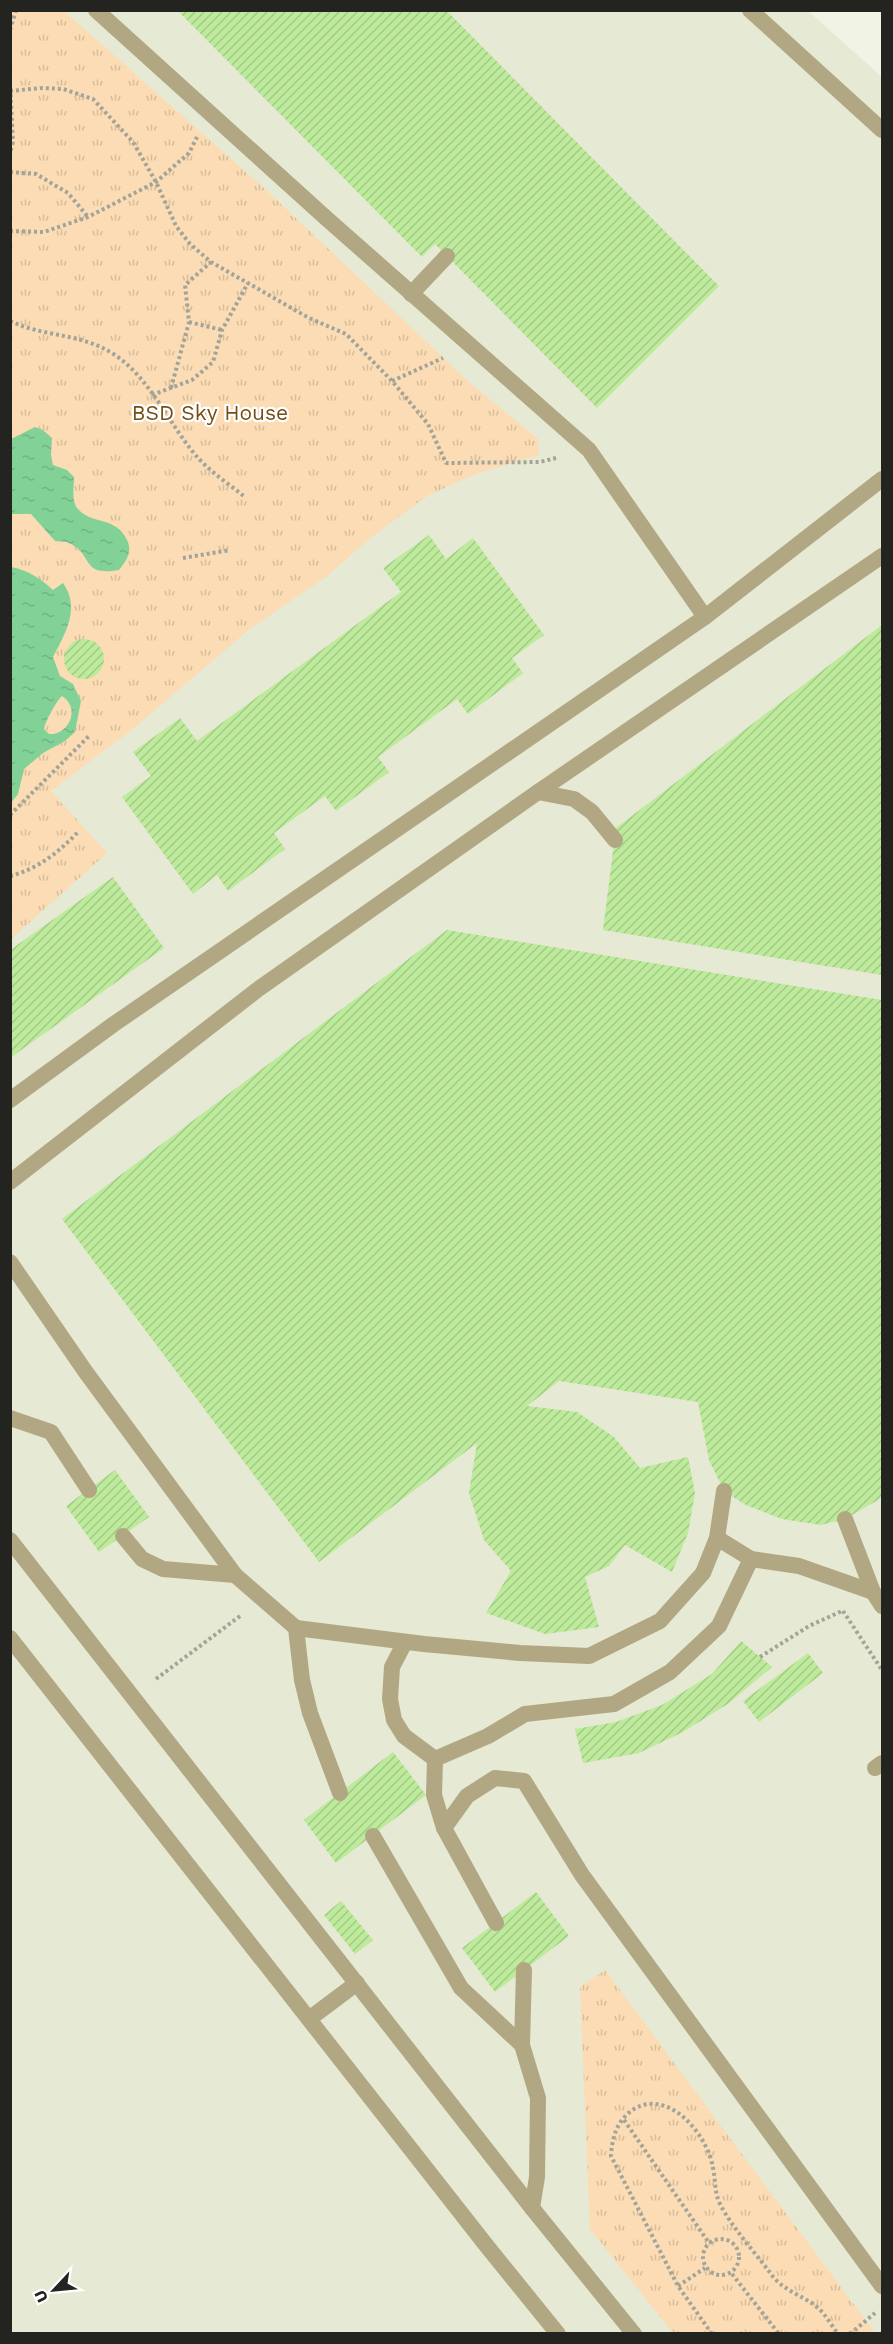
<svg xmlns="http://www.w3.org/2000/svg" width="893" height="2344" viewBox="0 0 893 2344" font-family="'Work Sans',sans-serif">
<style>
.built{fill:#e6e9d3}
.park{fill:url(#park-tufts)}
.water{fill:url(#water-ripples);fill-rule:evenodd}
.building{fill:url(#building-hatch)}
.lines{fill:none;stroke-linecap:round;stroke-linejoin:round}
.path{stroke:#a3a499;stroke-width:4;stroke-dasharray:3 3;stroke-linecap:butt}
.service{stroke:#b2a783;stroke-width:16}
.minor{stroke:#b2a783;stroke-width:16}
.labels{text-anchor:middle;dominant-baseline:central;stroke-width:4.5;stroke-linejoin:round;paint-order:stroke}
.park-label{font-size:21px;fill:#744f15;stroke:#fff}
</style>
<defs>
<pattern id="park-tufts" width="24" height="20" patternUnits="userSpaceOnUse" patternTransform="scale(1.5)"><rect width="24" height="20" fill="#fbdcb4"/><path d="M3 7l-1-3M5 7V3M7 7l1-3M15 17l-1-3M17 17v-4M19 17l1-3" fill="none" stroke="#d7bd9a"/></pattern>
<pattern id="water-ripples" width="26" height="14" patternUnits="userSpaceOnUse" patternTransform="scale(1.5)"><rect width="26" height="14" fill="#82d298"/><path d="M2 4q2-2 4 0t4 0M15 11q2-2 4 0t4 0" fill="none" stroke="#70b483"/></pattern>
<pattern id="building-hatch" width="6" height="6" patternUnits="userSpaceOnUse" patternTransform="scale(1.5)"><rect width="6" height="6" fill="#bdeb9b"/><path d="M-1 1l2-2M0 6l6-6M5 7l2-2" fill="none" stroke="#a2c985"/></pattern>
</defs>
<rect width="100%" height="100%" fill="#f1f3e4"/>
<path class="built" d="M11 11H808L882 77V2333L11 2334Z"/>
<g class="park">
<path d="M11 11H64L264 188 470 383 538 439 539 455 475 474 427 496 369 539 326 577 251 628 134 728 51 791 107 853 11 939Z"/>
<path d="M605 1970 875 2333H673L590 2229 580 1987Z"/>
</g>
<g class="water">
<path d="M35 427 43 430 52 438 51 455 53 465 67 470 74 477C74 487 71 501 78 509 92 525 116 516 127 540 133 552 126 561 119 570 80 577 94 554 69 543 66 541 59 542 55 541L31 514H11V439Z"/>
<path d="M11 567C28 570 40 578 53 590L63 583C81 609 65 633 53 657L60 676 73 684 81 701 75 732 65 741 43 753 24 769 18 794 11 803ZM62 696C81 708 69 735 49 734L44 729C45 722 57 700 62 696Z"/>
</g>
<g class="building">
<path d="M177 10H446L719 286 597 408 435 244 422 257Z"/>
<path d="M429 535 446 559 473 538 544 635 512 658 523 673 468 714 457 699 378 757 389 772 336 811 325 796 274 833 285 849 228 891 217 875 193 894 122 797 151 776 133 752 180 718 197 741 401 592 383 568Z"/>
<path d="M882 625V975L603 930 616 828Z"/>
<circle cx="84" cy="659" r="20"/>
<path d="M113 877 164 948 10 1058V950Z"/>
<path d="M447 930 882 1000V1495L878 1500 845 1519 821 1525 782 1519 746 1505 724 1491 709 1460 698 1402 559 1381 527 1406 577 1412 614 1437 640 1468 688 1457 695 1493 688 1533 672 1572 625 1545 609 1566 585 1577 599 1627 545 1634 486 1613 511 1571 484 1540 469 1493 477 1443 319 1562 62 1219Z"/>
<path d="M115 1470 149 1517 99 1552 66 1506Z"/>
<path d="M741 1641 772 1667 729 1703 683 1732 639 1753 583 1763 575 1729 616 1722 662 1705 712 1674Z"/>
<path d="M808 1653 823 1673 759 1722 743 1701Z"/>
<path d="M393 1752 426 1795 336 1863 304 1820Z"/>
<path d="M536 1892 569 1936 495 1992 462 1948Z"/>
<path d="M341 1901 373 1940 355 1954 324 1915Z"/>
</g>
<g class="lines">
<g class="path">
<path d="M10 30 16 10"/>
<path d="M10 82 13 142 10 153"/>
<path d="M10 91 42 88 63 89 93 99 133 142 156 182 176 226 190 244 211 262 309 318 346 334 392 381 428 424 446 463 540 462 556 458"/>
<path d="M10 172 36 174 68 193 88 217"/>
<path d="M10 231 44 232 88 217 156 182 189 153 197 137"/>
<path d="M10 321C46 338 80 332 115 355 152 380 170 427 199 459 212 473 230 485 245 497"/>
<path d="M189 322 222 330"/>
<path d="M392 381 443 358"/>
<path d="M171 388 189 322 185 285 211 262"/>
<path d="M152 395 192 380 213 362 222 330 248 283"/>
<path d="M183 558 230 550"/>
<path d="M10 815 90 735"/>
<path d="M10 876C38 869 59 852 78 832"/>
<path d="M843 1611 882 1670"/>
<path d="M760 1657 809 1626 842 1611"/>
<path d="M156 1679 240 1616"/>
<path d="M624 2120 709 2243"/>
<circle cx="721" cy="2257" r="18"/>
<path d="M732 2274 779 2334"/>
<path d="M678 2286 705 2268"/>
<path d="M712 2334 678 2286 611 2156C612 2137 617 2120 634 2109 670 2088 708 2136 713 2168 716 2182 714 2191 720 2204 733 2229 754 2251 771 2274 783 2291 803 2295 818 2308 826 2315 832 2326 838 2334"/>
<path d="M850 2334 875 2313"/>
</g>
<g class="service">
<path d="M750 10 882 130"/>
<path d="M411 294 447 256"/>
<path d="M705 617 882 479"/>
<path d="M538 792 574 799 592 812 615 840"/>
<path d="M10 1100 114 1024 705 617 589 450 326 218 96 10"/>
<path d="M10 1182 257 990 538 792 882 556"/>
<path d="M10 1262 85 1371 235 1575 296 1628 302 1680 310 1713 340 1793"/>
<path d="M10 1418 51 1432 89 1490"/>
<path d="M845 1519 873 1592 882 1606"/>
<path d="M123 1536 142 1559 163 1569 235 1575"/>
<path d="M717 1538 751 1559"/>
<path d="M296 1628 424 1644 520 1653 589 1656 660 1621 703 1573 717 1538 724 1491"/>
<path d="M405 1642 392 1667 390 1699 394 1720 404 1736 435 1759"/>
<path d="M435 1759 488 1736 525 1714 614 1704 670 1672 719 1626 751 1559 799 1566 873 1592"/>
<path d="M435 1759 434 1795 444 1828 496 1923"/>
<path d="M875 1768 882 1763"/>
<path d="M444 1828 467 1796 495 1778 524 1781 582 1875 882 2286"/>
<path d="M373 1836 461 1988 522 2045"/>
<path d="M524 1970 522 2045 538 2098 537 2177 532 2208"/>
</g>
<g class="minor">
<path d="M10 1540 532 2208 634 2334"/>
<path d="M10 1638 486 2245 558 2334"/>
<path d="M309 2019 357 1983"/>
</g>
</g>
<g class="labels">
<g class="park-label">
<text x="210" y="412">BSD Sky House</text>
</g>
</g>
<rect width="893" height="2344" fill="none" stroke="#23241f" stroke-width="24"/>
<g transform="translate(54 2290) rotate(244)" stroke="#ffffff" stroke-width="4.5" paint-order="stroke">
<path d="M0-4.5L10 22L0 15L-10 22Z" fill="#23241f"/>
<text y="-9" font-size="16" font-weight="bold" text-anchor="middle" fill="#23241f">U</text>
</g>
</svg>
